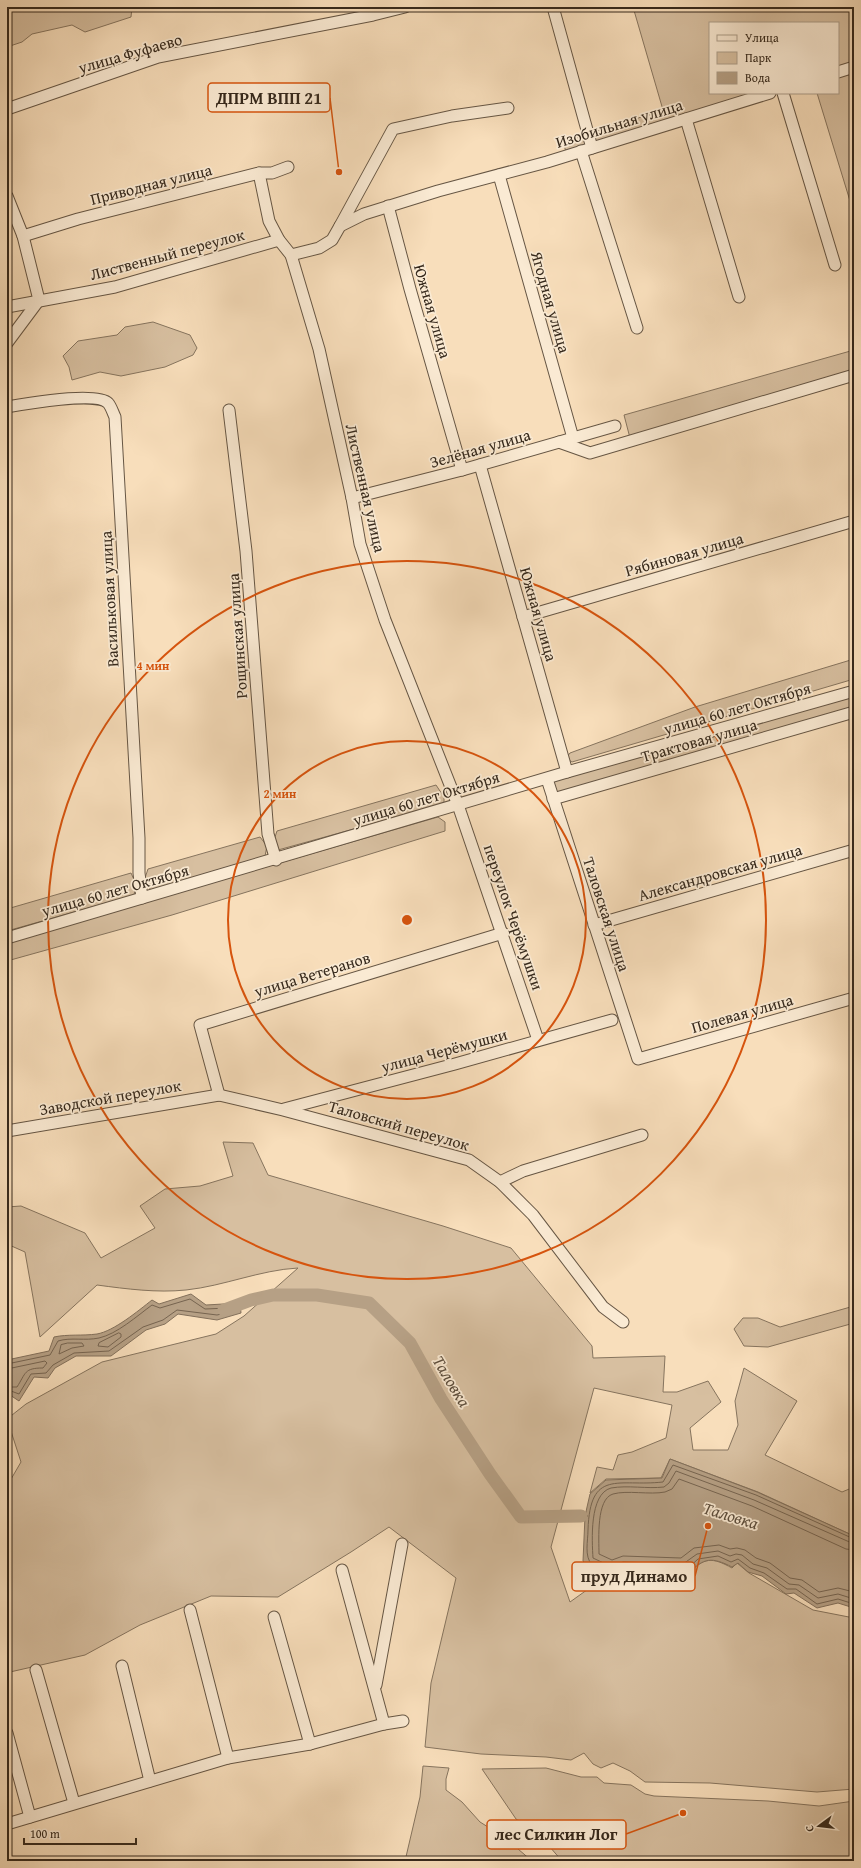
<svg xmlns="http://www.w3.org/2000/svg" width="861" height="1868" viewBox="0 0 861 1868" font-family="'Gentium Book Plus',serif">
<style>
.green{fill:#d7bfa0;stroke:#86745e}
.water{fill:#b6a085;stroke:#83705b}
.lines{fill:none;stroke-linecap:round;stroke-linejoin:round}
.shore{stroke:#766450;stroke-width:1}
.stream{stroke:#83705b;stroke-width:2}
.river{stroke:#b6a085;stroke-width:13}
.minor-casing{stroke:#665644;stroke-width:13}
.minor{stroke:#faead3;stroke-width:11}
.ring{fill:none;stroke:#d6540e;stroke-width:2}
.labels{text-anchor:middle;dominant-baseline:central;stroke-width:3.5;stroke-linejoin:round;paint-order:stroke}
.street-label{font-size:16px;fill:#36291c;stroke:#faead3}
.water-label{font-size:17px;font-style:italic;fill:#5c4d3c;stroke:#faead3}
.centre{fill:#d6540e;stroke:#faead3;stroke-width:2}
.ring-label{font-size:12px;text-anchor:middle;font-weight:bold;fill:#d6540e;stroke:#faead3;stroke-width:3.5;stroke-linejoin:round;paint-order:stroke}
.leader{fill:none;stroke:#d6540e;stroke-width:1.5}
.callout-dot{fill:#d6540e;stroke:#faead3;stroke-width:1.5}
.callout{fill:#faead3;stroke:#d6540e;stroke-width:1.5}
.callout-label{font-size:17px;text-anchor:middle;font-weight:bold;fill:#36291c}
</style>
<rect width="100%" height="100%" fill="#f8debb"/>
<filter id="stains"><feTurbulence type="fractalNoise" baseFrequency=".005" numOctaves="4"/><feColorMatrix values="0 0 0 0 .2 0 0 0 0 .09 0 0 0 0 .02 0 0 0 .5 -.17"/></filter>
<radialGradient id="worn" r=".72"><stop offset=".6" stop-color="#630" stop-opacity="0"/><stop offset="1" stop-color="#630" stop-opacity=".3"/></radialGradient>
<g class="green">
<path d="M7 7H132L131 17 85 32 72 25 32 34 22 42 7 47Z"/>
<path d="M633 7H854V214L817 93H838V23H710V93H758L567 155 563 142 663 110Z"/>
<path d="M153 322 190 335 197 348 193 355 165 367 121 376 100 372 72 380 69 367 63 356 78 341 117 335 125 327Z"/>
<path d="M854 350V373L630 438 624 415Z"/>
<path d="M854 659V679L572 762 566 758 570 753 695 707Z"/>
<path d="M854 694V710L554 795 552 782Z"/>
<path d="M436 785 444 797V804L278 850 274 840 277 831Z"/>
<path d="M438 817 445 822V831L172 915 7 961V942Z"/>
<path d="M260 837 267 846 265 856 151 890 144 881 148 869Z"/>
<path d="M131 873 136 884 134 895 7 931V909Z"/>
<path d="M223 1142 253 1143 268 1175 443 1226 511 1248 592 1346 593 1358 665 1356 663 1392H677L708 1381 721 1402 690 1428 693 1450H728L738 1425 735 1401 744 1368 797 1401 765 1455 842 1492 854 1487V1536L758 1492 670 1459 661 1478 606 1479 590 1493 597 1467 613 1470 618 1455 632 1452 666 1438 672 1405 594 1388 551 1547 570 1602 598 1582 613 1579 623 1572 688 1574C704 1557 712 1557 732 1568L737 1563 749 1573 813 1610 854 1618V1789L817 1792 710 1783 645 1782 630 1771 613 1763 601 1768 593 1764 584 1753 571 1760 546 1757 481 1754 425 1747 431 1683 456 1578 389 1527 351 1552 278 1597 211 1596 140 1625 85 1655 10 1672 7 1670V1486L21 1462 7 1419 26 1404 102 1362 216 1334 244 1316 298 1268C260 1270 224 1286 186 1290 157 1293 127 1289 97 1285L40 1337 25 1252 7 1244V1207L21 1206 85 1233 101 1258 155 1228 140 1206 165 1189 200 1186 233 1176Z"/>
<path d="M854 1306V1323L768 1347 744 1346 734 1329 743 1318H758L780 1327Z"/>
<path d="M423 1766 449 1768 446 1779V1790L462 1802 480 1822 504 1837 532 1861H405L420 1797Z"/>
<path d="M546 1768 581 1777H597L604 1783 631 1785 645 1794 654 1796 768 1801 819 1806 854 1801V1861H562L543 1839 516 1819 482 1769Z"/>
</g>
<g class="water">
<path d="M191 1294 206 1305 240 1303 241 1313 217 1320 178 1314 165 1324 146 1330 111 1356H76L55 1368 48 1378 34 1377 19 1401 10 1395 7 1398V1360L49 1351 54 1337C68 1334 82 1336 97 1334 114 1331 138 1311 152 1300L159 1304Z"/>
<path d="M670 1459 757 1492 854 1536V1608L838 1603 817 1608 794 1593 786 1594 762 1576 748 1572 738 1563 732 1567C712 1557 704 1557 688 1574L623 1571 613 1579C605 1574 599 1568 590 1570L583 1561 585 1516 590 1494 606 1480 662 1478Z"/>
</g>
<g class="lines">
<g class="shore">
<path d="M119 1333 121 1334V1337L108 1347 98 1346 99 1343Z"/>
<path d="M68 1343H82L84 1346 72 1348 59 1354 61 1345Z"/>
<path d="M7 1364 50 1355 58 1341C71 1337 85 1341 99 1338 117 1334 137 1316 152 1305L160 1308 190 1299 205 1309 229 1308 231 1309 230 1312 217 1315 177 1310 163 1320 143 1327 109 1351 74 1353 53 1365 46 1373 31 1374 19 1394 11 1391 7 1392"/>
<path d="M7 1369 45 1361 47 1363 43 1368C24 1368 26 1373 17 1387H7"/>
<path d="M854 1539 756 1495 673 1465 663 1482C618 1487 590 1468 588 1530 588 1541 584 1556 592 1565L603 1568 613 1574 623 1567 686 1570 698 1559 718 1556 731 1562 738 1559 750 1568 764 1573 787 1589H796L817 1604 838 1599 854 1604"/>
<path d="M854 1544 754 1500 676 1471 669 1483 664 1487C647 1489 628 1485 611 1488 589 1494 592 1541 593 1558L612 1567 623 1562 683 1564 697 1554 718 1551 730 1556 736 1554 742 1555 753 1564 767 1568 789 1584 799 1585 818 1598 838 1594 854 1599"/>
<path d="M854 1550 846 1549 752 1506 679 1479 672 1489 665 1492C650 1495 627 1490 613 1494 596 1499 599 1539 599 1554L612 1560 623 1556 681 1558 694 1548 719 1545 730 1549 737 1548 745 1550 756 1558 770 1563 790 1578 802 1580 819 1592 838 1588 854 1592"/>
</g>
<path class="stream" d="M581 1516H587"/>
<path class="river" d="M224 1310 251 1300 273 1295H317L369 1303 410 1343 441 1399 490 1474 521 1517 581 1516"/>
<g class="minor-casing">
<g id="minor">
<path d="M553 7 592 148"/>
<path d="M838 72 854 67"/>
<path d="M783 93 835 265"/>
<path d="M7 109 158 57 373 15 405 7"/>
<path d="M686 119 739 297"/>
<path d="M581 151 637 328"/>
<path d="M259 173 269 221 279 240 291 255 319 349 352 498 360 544 385 620 458 805 538 1040"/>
<path d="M499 175 573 438"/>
<path d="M7 196 23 236 39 300 7 343"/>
<path d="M388 206 410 289 462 470"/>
<path d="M340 226 393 129 452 116 508 108"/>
<path d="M23 236 78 219 259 173H272L288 167"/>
<path d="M291 255 319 248 332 240 340 226 364 214 438 191 547 162 770 93"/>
<path d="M7 307 115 287 279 240"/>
<path d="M7 407C24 404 97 391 108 403 111 406 113 413 115 417L139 838V873L142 898"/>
<path d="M229 410 246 551 268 834 276 860"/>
<path d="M559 442 590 453 854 375"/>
<path d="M480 465 567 772"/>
<path d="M352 498 462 470 615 426"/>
<path d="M523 617 854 521"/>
<path d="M547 779 638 1059 854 998"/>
<path d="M553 799 854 712"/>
<path d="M594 925 854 850"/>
<path d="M7 938 567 772 854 691"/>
<path d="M219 1095 200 1025 503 933"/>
<path d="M284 1109 455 1064 612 1020"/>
<path d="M7 1131 219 1095 283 1110 469 1160 500 1182 533 1215 603 1307 623 1322"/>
<path d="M500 1182 523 1171 642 1135"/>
<path d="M342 1570 384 1724"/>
<path d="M190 1610 228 1758"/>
<path d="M274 1617 310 1744"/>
<path d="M122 1666 150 1781"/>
<path d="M36 1670 74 1803"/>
<path d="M376 1685 402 1544"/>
<path d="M7 1733 30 1817"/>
<path d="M7 1824 228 1758 310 1744 384 1724 403 1721"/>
</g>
</g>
<use href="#minor" class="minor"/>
</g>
<g class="ring">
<circle cx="407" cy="920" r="179"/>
<circle cx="407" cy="920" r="359"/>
</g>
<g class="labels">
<g class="street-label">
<text transform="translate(130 53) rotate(-16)">улица Фуфаево</text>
<text transform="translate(619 123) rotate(-17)">Изобильная улица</text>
<text transform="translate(151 184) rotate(-14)">Приводная улица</text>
<text transform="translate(167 254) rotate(-15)">Лиственный переулок</text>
<text transform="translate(551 302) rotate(74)">Ягодная улица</text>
<text transform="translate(433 311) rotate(74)">Южная улица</text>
<text transform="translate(480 448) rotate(-16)">Зелёная улица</text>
<text transform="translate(366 488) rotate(77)">Лиственная улица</text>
<text transform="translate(684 554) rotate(-16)">Рябиновая улица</text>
<text transform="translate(109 599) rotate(-93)">Васильковая улица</text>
<text transform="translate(539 614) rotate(74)">Южная улица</text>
<text transform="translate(237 636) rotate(-94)">Рощинская улица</text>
<text transform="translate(737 708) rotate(-16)">улица 60 лет Октября</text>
<text transform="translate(699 740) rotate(-16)">Трактовая улица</text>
<text transform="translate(426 798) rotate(-17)">улица 60 лет Октября</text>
<text transform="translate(720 872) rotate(-16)">Александровская улица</text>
<text transform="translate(115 890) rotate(-16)">улица 60 лет Октября</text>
<text transform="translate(607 914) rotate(72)">Таловская улица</text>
<text transform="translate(514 917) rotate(71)">переулок Черёмушки</text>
<text transform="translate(312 974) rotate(-17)">улица Ветеранов</text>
<text transform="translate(742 1013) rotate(-16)">Полевая улица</text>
<text transform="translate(444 1050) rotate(-15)">улица Черёмушки</text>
<text transform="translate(110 1097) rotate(-10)">Заводской переулок</text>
<text transform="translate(399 1125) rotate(16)">Таловский переулок</text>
</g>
<g class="water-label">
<text transform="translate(452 1381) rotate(59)">Таловка</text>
<text transform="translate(731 1515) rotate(17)">Таловка</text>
</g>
</g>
<circle cx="407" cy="920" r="6" class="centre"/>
<g class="ring-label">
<text x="153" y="670">4 мин</text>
<text x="280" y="798">2 мин</text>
</g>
<path class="leader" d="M339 172L330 98M708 1526L695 1576M683 1813L626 1834"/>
<g class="callout-dot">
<circle cx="339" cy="172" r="4"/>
<circle cx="708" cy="1526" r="4"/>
<circle cx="683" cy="1813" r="4"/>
</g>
<g class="callout">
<rect x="208" y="83" width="122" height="29" rx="4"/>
<rect x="572" y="1562" width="123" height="29" rx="4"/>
<rect x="487" y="1820" width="139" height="29" rx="4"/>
</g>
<g class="callout-label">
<text x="269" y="104">ДПРМ ВПП 21</text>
<text x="634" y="1582">пруд Динамо</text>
<text x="556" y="1840">лес Силкин Лог</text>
</g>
<rect width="861" height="1868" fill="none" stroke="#f8debb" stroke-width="24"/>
<rect x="8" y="8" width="845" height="1852" fill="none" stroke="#36291c" stroke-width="2"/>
<rect x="12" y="12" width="837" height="1844" fill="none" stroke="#36291c"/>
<rect x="709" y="22" width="130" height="72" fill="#faead3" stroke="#ac9d8a"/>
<rect x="717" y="35" width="20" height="6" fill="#faead3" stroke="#ac9d8a"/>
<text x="745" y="42" font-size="12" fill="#36291c">Улица</text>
<rect x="717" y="52" width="20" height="12" fill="#d7bfa0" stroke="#ac9d8a"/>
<text x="745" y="62" font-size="12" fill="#36291c">Парк</text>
<rect x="717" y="72" width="20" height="12" fill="#b6a085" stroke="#ac9d8a"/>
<text x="745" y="82" font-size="12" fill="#36291c">Вода</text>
<g transform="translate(819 1826) rotate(255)" stroke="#faead3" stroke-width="3" paint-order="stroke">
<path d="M0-3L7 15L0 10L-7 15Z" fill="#36291c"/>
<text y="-6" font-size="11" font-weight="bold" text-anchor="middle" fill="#36291c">С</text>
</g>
<path d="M24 1838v6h112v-6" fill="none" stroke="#36291c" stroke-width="2"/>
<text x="30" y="1838" font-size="12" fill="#36291c" stroke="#faead3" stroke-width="3" paint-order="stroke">100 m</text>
<rect width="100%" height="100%" filter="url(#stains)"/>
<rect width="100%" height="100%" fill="url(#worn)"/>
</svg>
